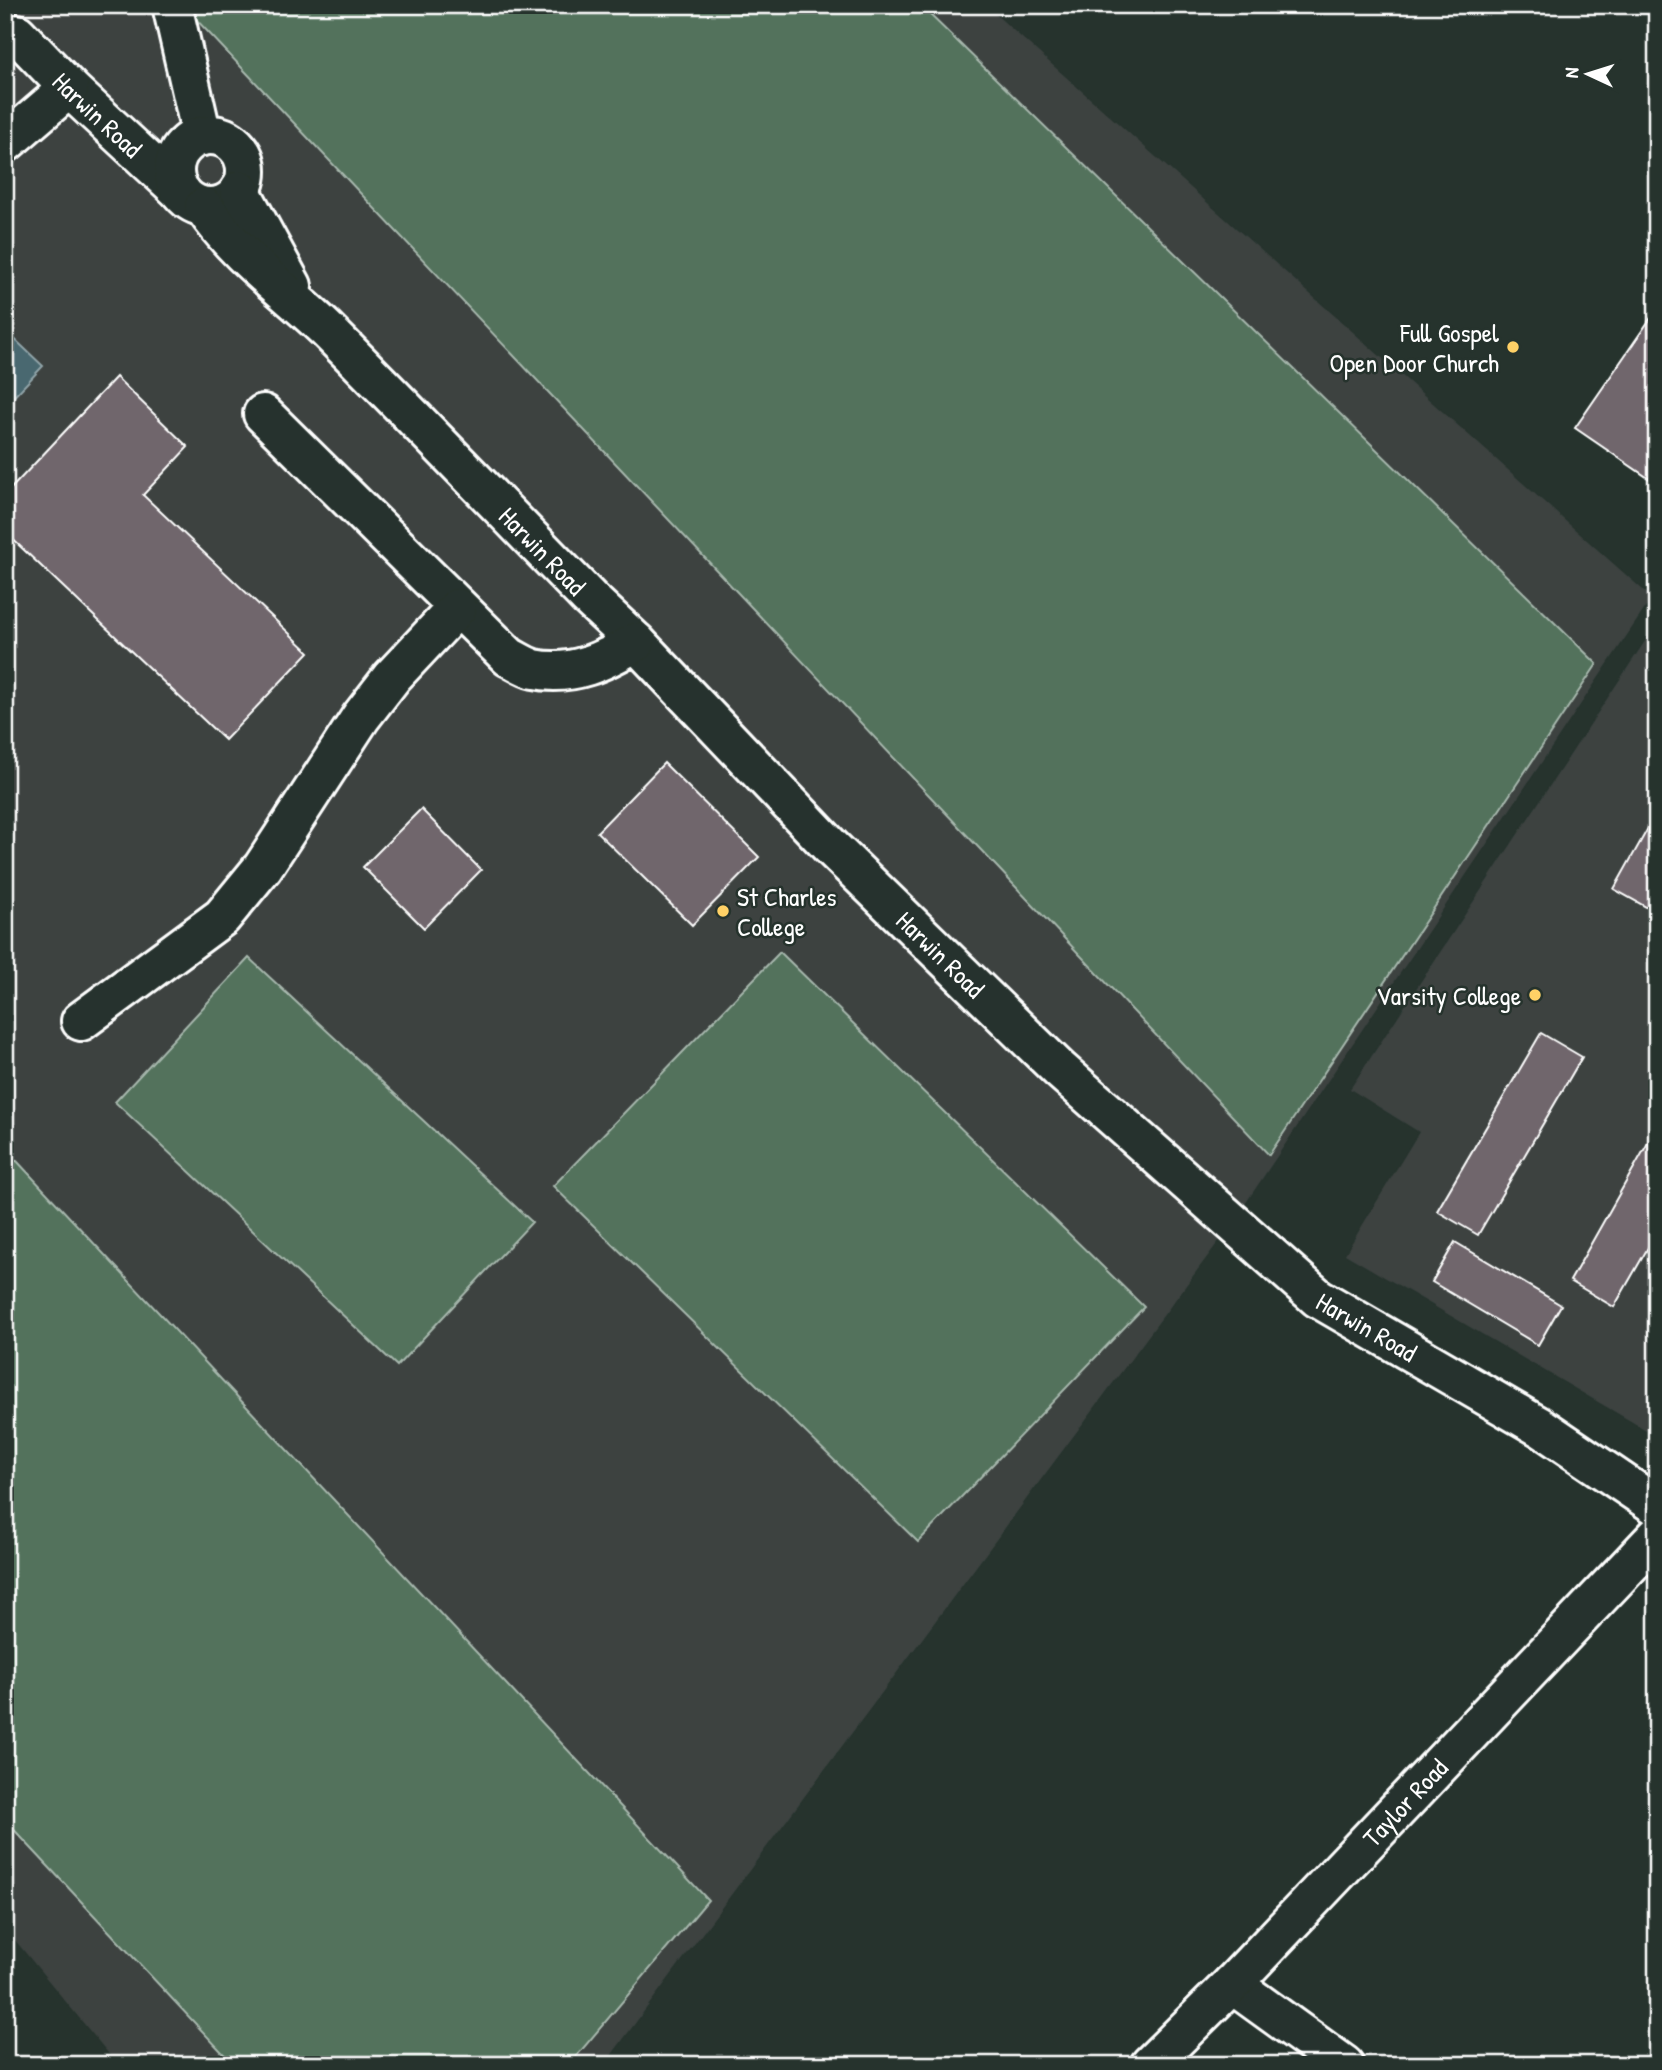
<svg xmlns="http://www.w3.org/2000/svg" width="1662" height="2070" viewBox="0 0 1662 2070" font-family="'Patrick Hand',sans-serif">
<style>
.built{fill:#3c4240}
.green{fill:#52725c;stroke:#a8b8ae;stroke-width:2}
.water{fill:#48686f;stroke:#91a4a9;stroke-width:2}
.building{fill:#70666c;stroke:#fff;stroke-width:2}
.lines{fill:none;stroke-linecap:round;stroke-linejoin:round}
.minor-casing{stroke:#fff;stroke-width:44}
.minor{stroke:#26332d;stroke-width:38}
.poi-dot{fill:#ffd166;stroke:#26332d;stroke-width:2.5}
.labels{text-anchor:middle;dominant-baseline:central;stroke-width:5;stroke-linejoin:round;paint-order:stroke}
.street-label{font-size:26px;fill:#fff;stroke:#26332d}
.poi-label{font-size:26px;fill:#fff;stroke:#26332d;text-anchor:end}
</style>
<rect width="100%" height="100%" fill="#26332d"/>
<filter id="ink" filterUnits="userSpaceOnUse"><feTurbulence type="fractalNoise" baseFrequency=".0143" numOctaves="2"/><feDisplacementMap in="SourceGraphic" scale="14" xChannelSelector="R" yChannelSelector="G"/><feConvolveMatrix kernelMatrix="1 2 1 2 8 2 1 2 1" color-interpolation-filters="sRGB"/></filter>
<g filter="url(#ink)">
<g class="built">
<path d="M5 5H985L1652 598 1231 1225 604 2065H118L5 1928Z"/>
<path d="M1657 623V1411L1646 1430 1345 1254 1419 1132 1350 1089Z"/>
</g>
<g class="green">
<path d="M199 5H920L1597 664 1269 1155 191 14Z"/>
<path d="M780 952 1144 1307 918 1542 553 1186Z"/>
<path d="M249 958 532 1222 397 1366 115 1102Z"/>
<path d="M16 1160 708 1900 569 2065H234L5 1820V1173Z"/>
</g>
<path class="water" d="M5 330 43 366 5 406Z"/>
<g class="building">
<path d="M1657 309V484L1575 428Z"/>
<path d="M116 377 188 447 143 495 309 652 225 740 5 532V495Z"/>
<path d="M664 763 759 857 692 925 597 832Z"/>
<path d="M421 809 481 870 424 928 363 867Z"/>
<path d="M1657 812V913L1614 889Z"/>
<path d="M1541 1033 1582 1057 1478 1235 1437 1211Z"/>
<path d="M1653 1134 1657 1136V1232L1614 1307 1570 1281Z"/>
<path d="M1455 1242 1561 1305 1538 1345 1432 1282Z"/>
</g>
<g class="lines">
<g class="minor-casing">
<g id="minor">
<path d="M172 5 202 136"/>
<path id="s1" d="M17 34 69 88 181 192"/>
<circle cx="210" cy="171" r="36"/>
<path d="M5 143 69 88"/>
<path d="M240 190 292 286"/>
<path id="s2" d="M204 207C236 256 287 291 328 331 416 419 502 509 589 598L636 642 831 847 1059 1069 1318 1298 1542 1428 1657 1506"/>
<path d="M263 414 509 657C517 661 526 667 534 669 572 677 604 661 636 642"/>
<path d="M81 1021 222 917 263 867 361 717 392 677 457 608"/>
<path d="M1232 1984 1344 2065"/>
<path id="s3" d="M1150 2065 1232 1984 1657 1536"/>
</g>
</g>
<use href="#minor" class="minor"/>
</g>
</g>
<g class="poi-dot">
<circle cx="1513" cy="347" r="7"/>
<circle cx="723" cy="911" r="7"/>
<circle cx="1535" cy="995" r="7"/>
</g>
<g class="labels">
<g class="street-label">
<text stroke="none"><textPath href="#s1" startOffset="114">Harwin Road</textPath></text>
<text stroke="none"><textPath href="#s2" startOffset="483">Harwin Road</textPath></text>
<text stroke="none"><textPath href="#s2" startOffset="1050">Harwin Road</textPath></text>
<text stroke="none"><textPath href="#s2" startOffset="1617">Harwin Road</textPath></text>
<text stroke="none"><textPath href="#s3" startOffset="366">Taylor Road</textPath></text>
</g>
<g class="poi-label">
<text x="1499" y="332">Full Gospel<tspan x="1499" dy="30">Open Door Church</tspan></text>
<text x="737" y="896" text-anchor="start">St Charles<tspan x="737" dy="30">College</tspan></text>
<text x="1521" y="995">Varsity College</text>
</g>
</g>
<rect width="1662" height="2070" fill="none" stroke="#26332d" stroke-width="28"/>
<rect x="14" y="14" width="1634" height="2042" fill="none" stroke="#fff" stroke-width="2.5" filter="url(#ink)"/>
<g transform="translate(1588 74) rotate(274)" stroke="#26332d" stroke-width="5" paint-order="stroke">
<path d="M0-5L12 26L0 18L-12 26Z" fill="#ffffff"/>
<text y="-10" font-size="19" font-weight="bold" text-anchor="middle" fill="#ffffff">N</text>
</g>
</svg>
